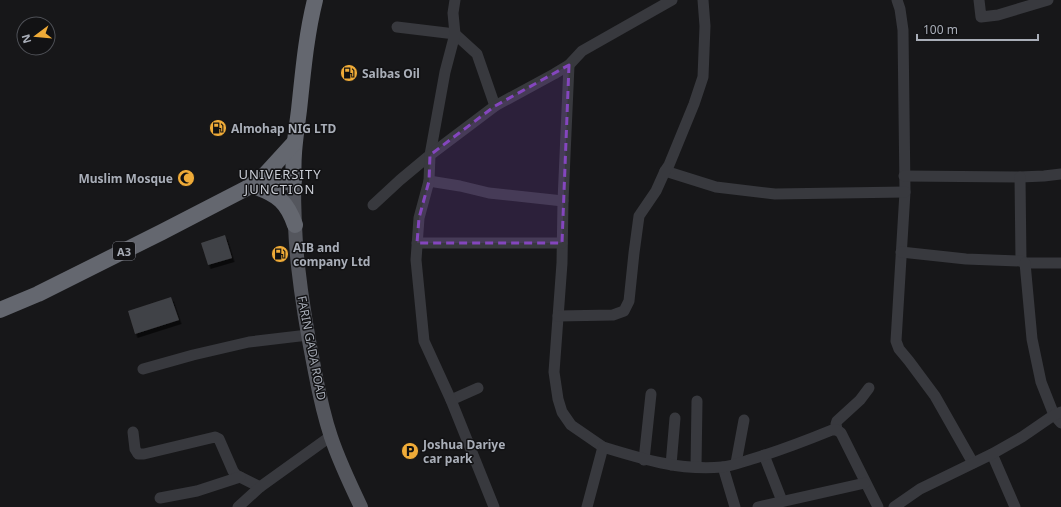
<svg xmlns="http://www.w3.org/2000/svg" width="1061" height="507" viewBox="0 0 1061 507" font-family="'Noto Sans',sans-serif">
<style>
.building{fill:#414246;filter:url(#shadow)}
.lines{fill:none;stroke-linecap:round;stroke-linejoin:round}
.minor{stroke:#38393e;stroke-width:11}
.major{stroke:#54565d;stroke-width:14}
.highway{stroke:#64676f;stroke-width:16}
.marked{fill:#8446be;fill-opacity:0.2;stroke:#8446be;stroke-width:3;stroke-dasharray:8 5;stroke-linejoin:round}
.labels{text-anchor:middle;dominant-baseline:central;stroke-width:3;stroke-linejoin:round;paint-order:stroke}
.shield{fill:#121214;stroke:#7c7f87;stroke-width:1}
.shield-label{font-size:11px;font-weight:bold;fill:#a9aeb8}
.poi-label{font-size:12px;font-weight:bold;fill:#a9aeb8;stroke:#121214;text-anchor:start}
.street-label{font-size:12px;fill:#a9aeb8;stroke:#121214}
.neighbourhood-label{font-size:13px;letter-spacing:1px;fill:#cacdd5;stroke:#121214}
</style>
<defs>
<filter id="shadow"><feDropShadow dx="2.5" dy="4" stdDeviation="0" flood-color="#0009"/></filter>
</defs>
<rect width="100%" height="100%" fill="#171719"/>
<g class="building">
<path d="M225 235 232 258 208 265 201 243Z"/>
<path d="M171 297 179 320 135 334 128 311Z"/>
</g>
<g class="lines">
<g class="minor">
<path d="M897 0 900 9 903 30 905 192 896 341 899 349 909 361 935 396 973 463"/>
<path d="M979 0 981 17 998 15 1048 0"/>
<path d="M397 27 455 34 477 54 495 106"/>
<path d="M569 65 563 201 562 263 554 372 558 399 562 412 571 425 603 447"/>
<path d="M665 171 716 187 775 194 905 192"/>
<path d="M904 176 1020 177 1044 176 1061 174"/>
<path d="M1020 177 1021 261"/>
<path d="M429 181 460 186 489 193 563 201"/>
<path d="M373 205 400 180 430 155 445 72 455 34 453 13 455 0"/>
<path d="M417 243H562"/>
<path d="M901 252 966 259 1021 261 1025 263H1061"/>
<path d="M1025 263 1032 339 1041 382 1054 415 1061 423"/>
<path d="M558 316 613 315 624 311 629 301 634 253 639 216 656 191 665 171 669 165 694 104 703 77 705 26 703 0"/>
<path d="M143 369 193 355 249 342 308 335"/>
<path d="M451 400 478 388"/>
<path d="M837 430 836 424 837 421 860 400 869 388"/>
<path d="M133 432 135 449 138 454H144L215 437 219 439 233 471 236 475 260 487"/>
<path d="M992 454 1015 507"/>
<path d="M764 455 782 501"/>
<path d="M644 460 651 394"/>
<path d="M736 463 744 420"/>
<path d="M671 465 675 418"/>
<path d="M696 467 697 401"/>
<path d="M723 467 735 507"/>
<path d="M160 498 197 491 240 477"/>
<path d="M238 507 260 487 331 436"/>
<path d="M494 507 451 400 424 341 416 260 419 218 429 181 430 155 495 106 554 74 569 65 582 51 672 0"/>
<path d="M587 507 603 447C642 459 681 471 722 467 732 466 742 462 752 459 779 451 805 441 832 430H837L841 433 878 507"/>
<path d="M758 507 865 483"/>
<path d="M894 507 920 489 992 454 1022 437 1054 415 1061 412"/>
</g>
<path class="major" d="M294 181C294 210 295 238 298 266 302 302 308 337 315 372 319 393 324 416 331 437 339 461 350 484 361 507"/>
<g class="highway">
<path d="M250 187 294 181C292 157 296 134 299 110 303 73 306 36 315 0"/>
<path d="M256 187C278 195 287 202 295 225"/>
<path d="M0 310 38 294 162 232 247 188 262 178 294 143"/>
</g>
</g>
<path class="marked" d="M569 65 562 243H417L419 218 429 181 430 155 495 106Z"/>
<defs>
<g id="fuel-disc" transform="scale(0.9)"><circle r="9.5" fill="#efab38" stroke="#121214"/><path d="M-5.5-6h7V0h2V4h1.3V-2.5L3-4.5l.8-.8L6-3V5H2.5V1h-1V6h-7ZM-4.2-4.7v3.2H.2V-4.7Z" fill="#111"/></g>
<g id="mosque-disc" transform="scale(0.9)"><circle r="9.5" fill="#efab38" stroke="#121214"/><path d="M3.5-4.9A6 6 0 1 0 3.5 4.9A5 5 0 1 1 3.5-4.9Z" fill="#111"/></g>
<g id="parking-disc" transform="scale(0.9)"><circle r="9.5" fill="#efab38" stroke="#121214"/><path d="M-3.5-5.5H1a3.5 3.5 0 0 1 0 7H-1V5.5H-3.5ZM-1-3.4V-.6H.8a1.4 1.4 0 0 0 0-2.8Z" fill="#111"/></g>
</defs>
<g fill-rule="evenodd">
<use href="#fuel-disc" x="349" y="73"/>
<use href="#fuel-disc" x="218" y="128"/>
<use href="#mosque-disc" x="186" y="178"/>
<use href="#fuel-disc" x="280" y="254"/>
<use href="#parking-disc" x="410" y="451"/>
</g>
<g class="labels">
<rect class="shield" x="113" y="242" width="22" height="18" rx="3"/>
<g class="shield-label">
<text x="124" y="251">A3</text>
</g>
<g class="poi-label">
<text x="362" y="73">Salbas Oil</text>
<text x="231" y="128">Almohap NIG LTD</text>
<text x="173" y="178" text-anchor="end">Muslim Mosque</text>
<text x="293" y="247">AIB and<tspan x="293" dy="14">company Ltd</tspan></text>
<text x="423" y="444">Joshua Dariye<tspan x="423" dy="14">car park</tspan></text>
</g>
<g class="street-label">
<text transform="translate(312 348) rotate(79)">FARIN GADA ROAD</text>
</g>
<g class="neighbourhood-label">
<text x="280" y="174">UNIVERSITY<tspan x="280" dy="15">JUNCTION</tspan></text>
</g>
</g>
<g transform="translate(36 36) rotate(254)"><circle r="19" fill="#121214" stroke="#4e5056"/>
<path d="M0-3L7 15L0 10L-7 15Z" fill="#efab38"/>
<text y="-6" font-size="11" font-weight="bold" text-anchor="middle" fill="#a9aeb8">N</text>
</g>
<path d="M917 34v6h121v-6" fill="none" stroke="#a9aeb8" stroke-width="2"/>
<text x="923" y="34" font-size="12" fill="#a9aeb8" stroke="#121214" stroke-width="3" paint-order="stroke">100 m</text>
</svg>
